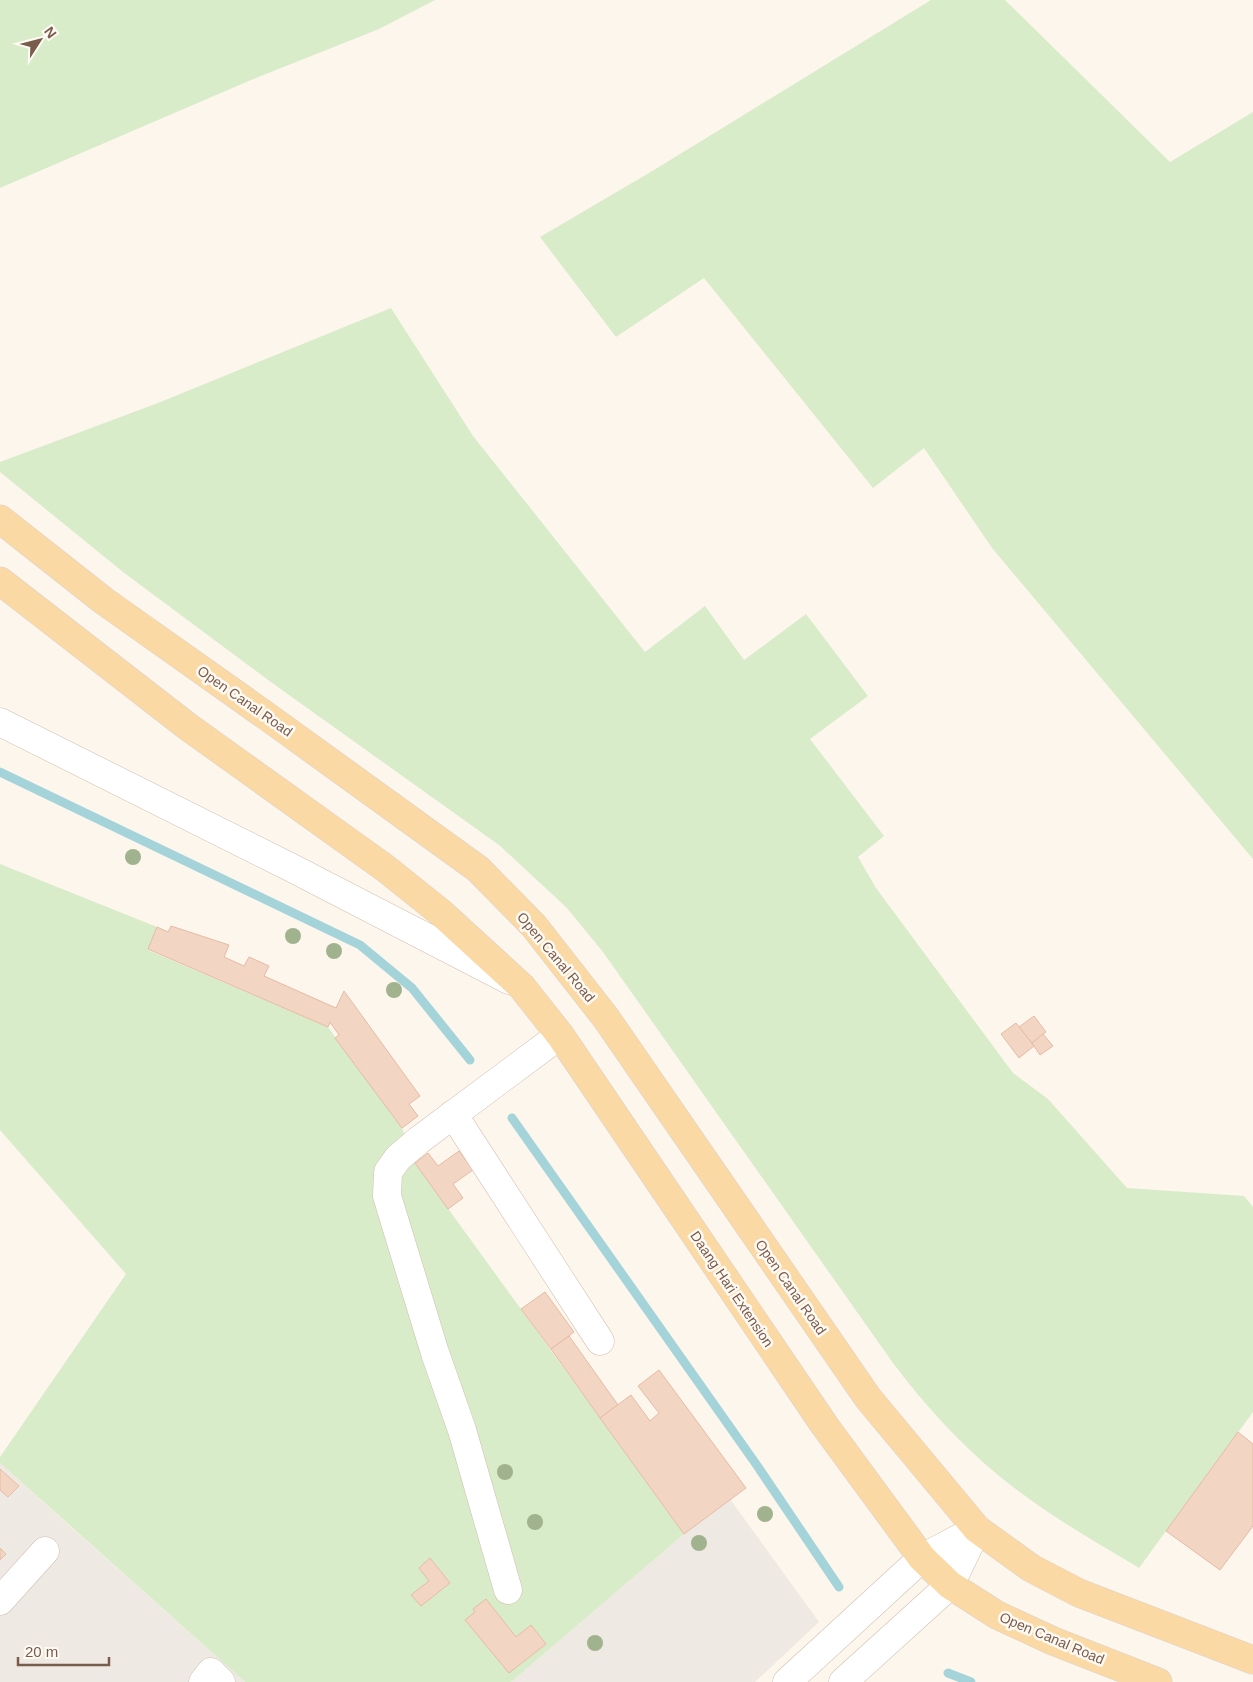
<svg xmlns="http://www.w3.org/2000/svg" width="1253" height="1682" viewBox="0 0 1253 1682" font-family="Helvetica,sans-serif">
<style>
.industrial{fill:#efe9e4}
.green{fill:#d8ecc9}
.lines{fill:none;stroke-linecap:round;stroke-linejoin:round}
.stream{stroke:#a5d3da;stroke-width:9}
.building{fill:#f3d5c3;stroke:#e6bba3}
.minor-casing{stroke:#d1beb0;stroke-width:29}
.major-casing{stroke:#dad1cd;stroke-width:29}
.minor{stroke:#fff;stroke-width:28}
.major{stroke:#fbd9a5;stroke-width:28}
.tree{fill:#a0b28e}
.labels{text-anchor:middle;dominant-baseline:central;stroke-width:5;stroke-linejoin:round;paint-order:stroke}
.street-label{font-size:14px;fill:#7a5c4d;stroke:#fffaf3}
</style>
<rect width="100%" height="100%" fill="#fdf6ec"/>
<g class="industrial">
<path d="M0 1463 63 1520 245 1682H0Z"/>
<path d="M730 1499 819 1622 755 1682H511L684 1534Z"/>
</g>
<g class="green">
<path d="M0 0H435L379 29 251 80 0 188Z"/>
<path d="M931 0H1005L1170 162 1253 112V859L992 548 924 448 873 488 704 278 616 337 540 237 649 173Z"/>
<path d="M391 308 473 436 645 652 705 606 744 660 806 614 868 696 810 739 884 836 858 857 876 888 1013 1073 1048 1099 1127 1188 1244 1196 1253 1207V1412L1139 1568C1091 1539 1041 1511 998 1475 958 1442 924 1404 893 1363L603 952 566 907 499 845 275 685 123 572 0 472V462L158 403Z"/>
<path d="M0 864 157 927 148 950 328 1027 402 1128 415 1163 684 1534 511 1682H245L0 1463V1457L126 1274 0 1130Z"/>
</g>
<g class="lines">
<g class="stream">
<path d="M0 772 360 945 412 988 470 1060"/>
<path d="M512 1118 756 1464 839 1587"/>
<path d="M948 1673 971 1682"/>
</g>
</g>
<g class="building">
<path d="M171 926 229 945 224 957 244 966 249 957 269 966 264 976 336 1008 344 991 420 1096 409 1104 418 1116 402 1128 335 1038 339 1035 330 1022 328 1027 148 949 157 927 168 932Z"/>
<path d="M1034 1016 1046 1032 1032 1043 1019 1027Z"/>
<path d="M1016 1023 1034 1046 1019 1058 1001 1034Z"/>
<path d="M1043 1034 1053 1046 1040 1055 1032 1043Z"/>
<path d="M459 1151 473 1170 453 1184 463 1198 448 1209 415 1163 428 1153 438 1166Z"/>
<path d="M545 1292 574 1332 551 1349 521 1309Z"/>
<path d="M569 1336 618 1405 600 1418 551 1349Z"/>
<path d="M659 1370 746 1488 684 1534 600 1418 631 1395 650 1421 659 1413 638 1386Z"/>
<path d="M1238 1432 1253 1444V1526L1220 1570 1166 1531Z"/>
<path d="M0 1469 19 1486 8 1497 0 1490Z"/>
<path d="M0 1548 6 1554 0 1560Z"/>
<path d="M430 1558 450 1583 421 1606 411 1595 429 1581 419 1568Z"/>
<path d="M486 1599 516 1637 531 1625 546 1644 509 1673 465 1620 475 1612 473 1609Z"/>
</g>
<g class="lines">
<g class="minor-casing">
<g id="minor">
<path d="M0 722 292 868 509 980"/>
<path d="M453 1114 600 1341"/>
<path d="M508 1590 462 1430 435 1353 387 1196 388 1172 398 1158 419 1140 560 1035"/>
<path d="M0 1601 45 1551"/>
<path d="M203 1682 211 1672 221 1682"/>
<path d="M787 1682 922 1558 977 1529"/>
<path d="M843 1682 950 1585 977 1529"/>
</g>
</g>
<g class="major-casing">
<g id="major">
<path d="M0 519 104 601 265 715 478 869 534 926 606 1018 868 1398 977 1529 1031 1568 1079 1593 1253 1660"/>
<path d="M0 581 187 726 385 868 440 912 522 987 560 1035 825 1426 922 1558 950 1585 997 1615 1053 1641 1158 1682"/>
</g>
</g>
<use href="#minor" class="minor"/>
<use href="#major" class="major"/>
</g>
<g class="tree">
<circle cx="133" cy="857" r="8"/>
<circle cx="293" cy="936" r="8"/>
<circle cx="334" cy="951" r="8"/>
<circle cx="394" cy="990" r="8"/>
<circle cx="505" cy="1472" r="8"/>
<circle cx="765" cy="1514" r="8"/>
<circle cx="535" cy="1522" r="8"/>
<circle cx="699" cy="1543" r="8"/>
<circle cx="595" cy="1643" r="8"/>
</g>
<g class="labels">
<g class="street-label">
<text transform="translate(245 701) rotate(35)">Open Canal Road</text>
<text transform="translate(556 957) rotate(50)">Open Canal Road</text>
<text transform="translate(791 1287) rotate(55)">Open Canal Road</text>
<text transform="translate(732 1289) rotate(56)">Daang Hari Extension</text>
<text transform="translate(1052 1638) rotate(23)">Open Canal Road</text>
</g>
</g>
<g transform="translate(40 40) rotate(54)" stroke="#fffaf3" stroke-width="4" paint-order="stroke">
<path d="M0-4L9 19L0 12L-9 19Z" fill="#7a5c4d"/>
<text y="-8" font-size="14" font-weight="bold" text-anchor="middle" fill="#7a5c4d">N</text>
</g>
<path d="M18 1657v8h91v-8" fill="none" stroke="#7a5c4d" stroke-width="2.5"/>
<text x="25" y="1657" font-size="15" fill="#7a5c4d" stroke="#fffaf3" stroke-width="4" paint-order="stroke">20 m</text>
</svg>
